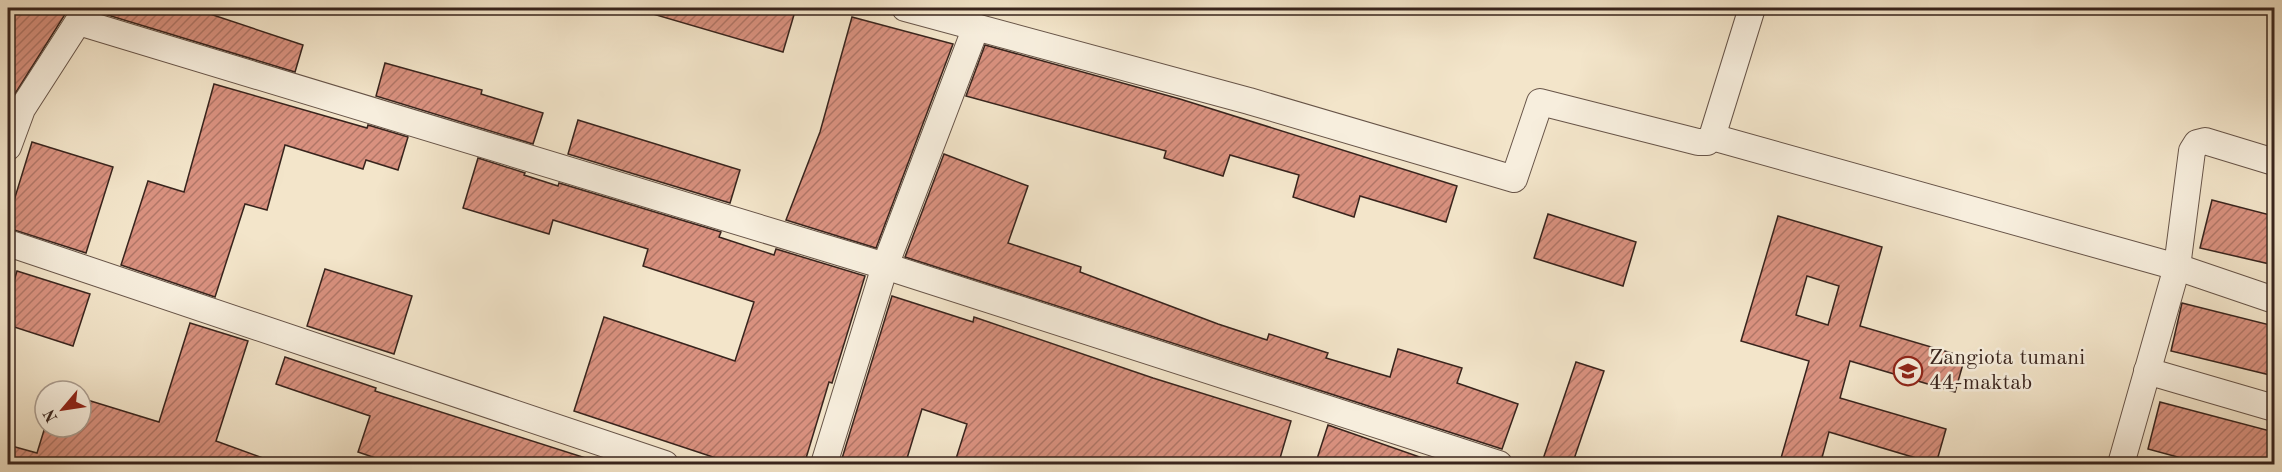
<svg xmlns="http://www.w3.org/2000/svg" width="2282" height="472" viewBox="0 0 2282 472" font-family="'Old Standard TT',serif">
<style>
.building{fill:url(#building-hatch);stroke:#38241d;stroke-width:1.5;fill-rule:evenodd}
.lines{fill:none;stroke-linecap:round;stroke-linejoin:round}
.minor-casing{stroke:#675448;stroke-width:28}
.minor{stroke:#f7eedd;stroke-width:26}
.labels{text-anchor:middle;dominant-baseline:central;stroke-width:5;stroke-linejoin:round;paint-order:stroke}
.poi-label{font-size:22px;fill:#38241d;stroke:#f7eedd;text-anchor:start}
</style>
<defs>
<pattern id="building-hatch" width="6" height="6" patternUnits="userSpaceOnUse" patternTransform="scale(1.5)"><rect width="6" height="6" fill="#d9917f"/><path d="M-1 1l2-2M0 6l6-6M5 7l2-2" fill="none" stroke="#b17667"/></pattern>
</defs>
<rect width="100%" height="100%" fill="#f3e5ca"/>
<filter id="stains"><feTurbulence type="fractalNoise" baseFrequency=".00333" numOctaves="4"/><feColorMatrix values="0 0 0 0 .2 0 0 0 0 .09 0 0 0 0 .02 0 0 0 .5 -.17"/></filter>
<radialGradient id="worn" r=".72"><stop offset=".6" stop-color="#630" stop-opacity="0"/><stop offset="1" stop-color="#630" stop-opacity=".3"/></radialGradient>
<g class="building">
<path d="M8 8H69L8 105Z"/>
<path d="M102 8H192L303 45 295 72 101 13Z"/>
<path d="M646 8H796L783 52 646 12Z"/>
<path d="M852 17 953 44 876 248 786 220 820 132Z"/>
<path d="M985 45 1180 99 1457 186 1446 222 1360 196 1354 217 1293 197 1299 175 1230 155 1223 176 1164 158 1166 151 966 96Z"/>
<path d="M385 63 482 90 481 94 543 113 533 144 376 96Z"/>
<path d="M214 84 367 128 368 125 408 137 398 170 366 160 363 169 285 145 267 210 245 204 215 297 121 265 148 181 184 192Z"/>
<path d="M578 120 740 170 730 203 568 154Z"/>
<path d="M32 142 113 167 86 253 8 228V220Z"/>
<path d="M944 154 1028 186 1008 243 1081 267 1080 272 1218 324 1267 340 1269 334 1328 353 1326 358 1390 377 1398 349 1462 368 1457 383 1518 404 1502 449 905 257Z"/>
<path d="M478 158 525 173 524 175 558 186 559 183 721 232 719 237 774 255 776 249 865 276 832 383 829 382 804 465H737L574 411 604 317 735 361 754 302 643 266 648 249 553 220 549 234 463 208Z"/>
<path d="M2212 200 2274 216V265L2200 248Z"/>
<path d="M1548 214 1636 242 1623 286 1534 258Z"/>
<path d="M1778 216 1882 247 1860 326 1965 357 1955 392 1850 361 1840 398 1946 429 1936 464 1829 432 1820 465H1779L1809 361 1741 341ZM1807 276 1839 286 1828 325 1796 315Z"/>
<path d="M325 269 412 296 394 354 307 326Z"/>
<path d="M17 271 90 294 73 346 8 325V301Z"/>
<path d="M892 296 973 322 974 317 1153 378 1291 421 1278 465H954L967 424 922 409 905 465H840Z"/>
<path d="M2182 303 2274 326V376L2171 351Z"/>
<path d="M190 323 248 341 216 441 274 462V465H8V445L37 453 45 427H81V398L159 422Z"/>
<path d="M285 357 376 388 375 391 595 461 594 465H396L358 452 370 416 276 384Z"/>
<path d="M1576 362 1604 371 1572 465H1541Z"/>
<path d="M2160 402 2274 432V465H2207L2148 449Z"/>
<path d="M1328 425 1434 462V465H1315Z"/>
</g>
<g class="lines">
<g class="minor-casing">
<g id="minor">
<path d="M905 8 1249 101 1514 179 1540 102 1698 142H1707L1712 137 1752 8"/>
<path d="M79 22 885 266 1499 464"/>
<path d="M1712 137 2177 267 2274 300"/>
<path d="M8 147 22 109 87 8"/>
<path d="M8 243 665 464"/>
<path d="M2147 371 2274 408"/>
<path d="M824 464 885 266 976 27"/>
<path d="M2121 464 2177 267 2192 151 2197 143 2205 141 2274 162"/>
</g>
</g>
<use href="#minor" class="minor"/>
</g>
<defs>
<g id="school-ring" transform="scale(1.5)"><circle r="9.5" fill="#f7eedd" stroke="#8f2418" stroke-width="1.5"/><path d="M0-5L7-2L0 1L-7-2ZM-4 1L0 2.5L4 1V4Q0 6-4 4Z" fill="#8f2418"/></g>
</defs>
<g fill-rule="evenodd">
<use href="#school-ring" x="1908" y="371"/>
</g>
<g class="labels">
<g class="poi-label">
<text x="1929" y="358">Zangiota tumani<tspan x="1929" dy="25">44-maktab</tspan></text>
</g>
</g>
<rect width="2282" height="472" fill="none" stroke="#f3e5ca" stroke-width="30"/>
<rect x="9" y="9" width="2264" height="454" fill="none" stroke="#38241d" stroke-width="3"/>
<rect x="15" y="15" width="2252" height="442" fill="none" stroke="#38241d" stroke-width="1.5"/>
<g transform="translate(63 409) rotate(241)"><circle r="28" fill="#f7eedd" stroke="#ab9d90" stroke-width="1.5"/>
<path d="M0-4.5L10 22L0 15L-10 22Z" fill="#8f2418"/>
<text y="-9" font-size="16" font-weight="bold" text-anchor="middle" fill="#38241d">N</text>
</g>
<rect width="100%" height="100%" filter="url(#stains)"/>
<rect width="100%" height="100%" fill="url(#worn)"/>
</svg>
